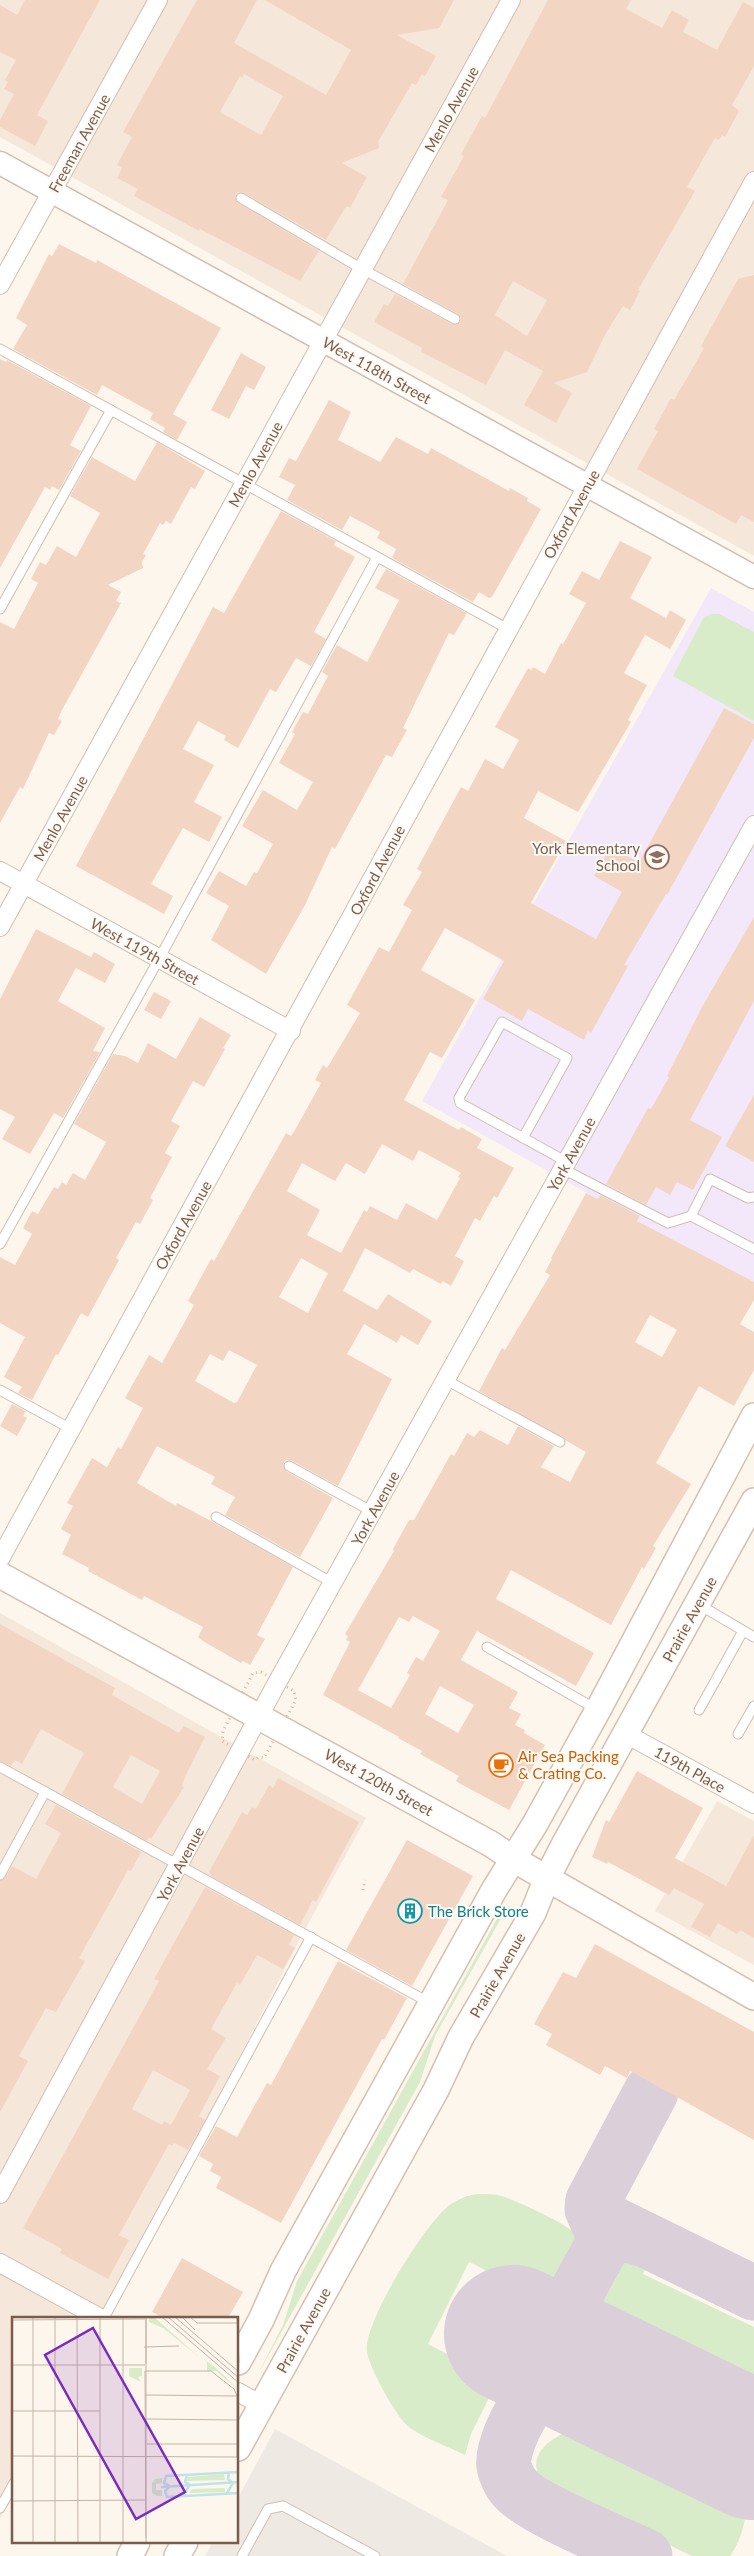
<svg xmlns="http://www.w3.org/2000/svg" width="754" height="2556" viewBox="0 0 754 2556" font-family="Lato,sans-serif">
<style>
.residential{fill:#f5e8da}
.industrial{fill:#efe9e4}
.education{fill:#f3e8fa}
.green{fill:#d8ecc9}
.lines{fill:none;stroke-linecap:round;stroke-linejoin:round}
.taxiway{stroke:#dbcfda;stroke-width:55}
.runway{stroke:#dbcfda;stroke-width:138}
.building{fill:#f3d5c3;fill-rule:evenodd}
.service-casing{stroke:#d1beb0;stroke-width:11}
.minor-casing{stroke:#d1beb0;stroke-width:20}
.tertiary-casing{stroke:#d1beb0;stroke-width:25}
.secondary-casing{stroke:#d6c0b0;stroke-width:28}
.path{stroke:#d9b8a5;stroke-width:3;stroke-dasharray:1 4;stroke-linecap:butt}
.service{stroke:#fff;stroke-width:9}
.minor{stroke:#fff;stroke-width:18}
.tertiary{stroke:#fff;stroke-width:22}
.secondary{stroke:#fff;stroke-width:25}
.labels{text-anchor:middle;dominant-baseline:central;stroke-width:4;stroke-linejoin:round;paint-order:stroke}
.street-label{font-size:15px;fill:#7a5c4d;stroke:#fffaf3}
.education-label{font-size:15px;fill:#785e54;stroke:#fffaf3;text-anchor:end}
.food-label{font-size:15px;fill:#c56008;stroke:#fffaf3;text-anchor:start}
.culture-label{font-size:15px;fill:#0d838f;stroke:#fffaf3;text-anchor:start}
.inset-river{fill:none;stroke:#bfe3e8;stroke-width:2.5}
.inset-road{fill:none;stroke:#c5b3a7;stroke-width:1}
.view{fill:#7b2cbf;fill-opacity:0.15;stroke:#7b2cbf;stroke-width:2.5}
.inset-edge{fill:none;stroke:#7a5c4d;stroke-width:2.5}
</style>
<rect width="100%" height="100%" fill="#fdf6ec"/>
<g class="residential">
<path d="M0 0H754V556L0 137Z"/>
<path d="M0 1613 366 1818 308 1924 104 2318H14V2493L0 2519Z"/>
<path d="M717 1801 754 1821V1965L655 1911Z"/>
</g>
<path class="industrial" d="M275 2429 507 2556H205L213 2542H238V2498Z"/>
<path class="education" d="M711 588 754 612V1286L422 1101Z"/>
<g class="green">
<path d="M711 614H719L754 632V721L673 676 704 617Z"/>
<path d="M503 1908 504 1913 435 2036 420 2082 257 2376 283 2325 297 2281Z"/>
<path d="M478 2194C486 2194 494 2194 502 2196 515 2200 563 2222 572 2231 578 2237 581 2244 580 2253 573 2265 568 2284 557 2293 540 2307 487 2269 469 2262L428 2344 498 2380 471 2434 465 2455C447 2446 426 2439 410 2428 397 2419 369 2367 367 2352 362 2325 426 2221 450 2205 458 2199 468 2195 478 2194Z"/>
<path d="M629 2259 646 2266 643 2274 754 2327V2387L611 2318 605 2329 597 2325C582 2304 605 2262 629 2259Z"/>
<path d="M587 2427 608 2432 601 2444 731 2505 736 2496C754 2506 741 2541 730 2556H692L545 2485C518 2454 559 2430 587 2427Z"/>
</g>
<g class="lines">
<g class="taxiway">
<path d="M593 2201 597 2213 605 2220 754 2293"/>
<path d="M604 2237 592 2209 593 2201 651 2092"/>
<path d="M645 2556C619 2544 527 2506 514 2487 510 2483 505 2472 504 2466 501 2451 519 2411 531 2401 541 2391 553 2384 567 2380 582 2376 600 2381 616 2384 604 2376 590 2369 580 2360 547 2327 586 2278 602 2246 616 2232 627 2234 645 2240"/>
</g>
<path class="runway" d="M513 2334 754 2451"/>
</g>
<g class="building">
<path d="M25 0H100L37 115 48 121 35 146 0 127V120L14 94 4 89 8 82 5 80 16 60 0 52V5L17 15Z"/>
<path d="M197 0H257L234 43 326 95 351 50 265 0H454L439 28 397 35 436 56 425 76 422 74 416 85 412 83 378 142 379 148 342 163 367 177 350 208 347 206 345 208 326 240 244 193 238 192 235 195 238 203 319 251 300 281 200 229 199 231 134 196 138 189 117 178 122 168 117 165 132 137 123 132ZM244 74 283 96 261 135 220 112 240 76 242 78Z"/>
<path d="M548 0H631L626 9 662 28 672 10 689 20 683 32 717 50 743 2 754 8V66L732 105 739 111 725 137 722 135 719 140 715 138 687 187 695 191 638 290 640 291 630 310 623 306 606 333 587 372 554 383 572 393 556 423 524 405 543 371 505 350 486 385 421 352 422 348 374 322 384 304 388 306 395 294 452 324 460 322 461 318 458 314 403 284 448 200 441 197 464 156 461 154 482 116 485 118ZM513 281 547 300 527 336 495 315Z"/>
<path d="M59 244 96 263 97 260 221 328 173 414 187 422 177 440 163 432 165 428 150 419 153 413 102 385 97 395 13 349 27 325 16 318 49 254 52 256Z"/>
<path d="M754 275V522L741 515 736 524 637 469 658 431 654 429 671 398 674 400 687 378 704 348 701 346 738 279Z"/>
<path d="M241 353 266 367 254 390 246 386 229 419 211 410Z"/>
<path d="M0 359 6 362 7 360 91 406 70 445 81 451 59 490 52 486 50 490 45 487 0 568Z"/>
<path d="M329 400 351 412 338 440 380 462 396 437 428 454 431 448 509 491 510 488 528 498 527 501 541 509 492 597 489 598 479 592 473 602 392 558 396 549 377 538 380 532 350 516 342 530 287 500 295 485 279 477 289 458 296 461Z"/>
<path d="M157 442 205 471 195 489 191 487 171 524 166 521 163 525 160 523 143 554 146 555 142 562 143 568 108 585 121 592 116 601 121 603 62 710 58 719 62 721 54 735 49 733 23 789 20 787 0 823V622L14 629 38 583 31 579 40 562 46 565 57 546 76 557 100 513 70 496 92 457 135 481Z"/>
<path d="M281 511 336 541 334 545 355 557 314 632 326 639 311 666 296 658 276 692 270 689 238 748 224 740 226 736 198 721 183 749 214 765 194 802 222 817 209 842 183 828 151 884 173 896 164 914 76 866 213 607 224 613Z"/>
<path d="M620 541 652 557 630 598 666 618 670 610 686 620 670 649 645 635 624 673 647 685 628 720 631 722 578 812 538 791 524 818 566 841 531 903 596 939 622 892 594 876 610 848 639 862 724 708 754 724V738L667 895 666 894 624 965 628 966 591 1033 588 1031 584 1040 528 1009 522 1021 483 999 504 961 445 928 421 970 475 1000 442 1058 430 1052 404 1100 459 1130 461 1127 482 1139 477 1148 514 1168 497 1198 494 1196 480 1221 475 1218 455 1256 464 1261 451 1286 443 1281 441 1284 413 1269 410 1273 365 1248 343 1291 377 1310 388 1294 432 1321 418 1345 401 1335 397 1343 364 1324 347 1354 392 1379 338 1486 292 1461 286 1460 283 1463 286 1471 333 1498 300 1557 225 1515 235 1497 211 1484 215 1477 157 1446 137 1483 176 1506 177 1503 211 1521 293 1567 257 1635 265 1639 250 1665 243 1661 241 1663 203 1641 198 1637 203 1627 144 1596 142 1600 88 1571 89 1568 62 1554 71 1535 61 1529 73 1506 67 1503 92 1458 107 1467 118 1447 121 1449 143 1408 125 1398 149 1355 162 1363 194 1305 188 1301 211 1259 214 1261 286 1133 291 1136 295 1130 321 1083 315 1080 323 1065 327 1068 360 1013 347 1005 379 947 389 952 412 910 403 905 422 872 417 869 461 787 468 791 485 759 503 769 519 740 495 727 528 668 531 670 533 667 545 674 561 643 563 644 586 603 569 594 582 571 599 580ZM382 1144 413 1161 419 1150 461 1173 458 1177 460 1178 437 1220 406 1203 397 1220 370 1206 367 1212 364 1210 341 1253 307 1235 320 1210 287 1191 302 1163 335 1181 346 1163 365 1174ZM301 1258 328 1273 308 1313 279 1297ZM229 1350 257 1365 237 1402 234 1403 195 1381 210 1354 223 1361Z"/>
<path d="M386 569 467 613 454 635 449 633 403 728 407 730 392 757 386 755 335 849 332 847 305 905 266 974 211 940 229 906 206 893 219 871 246 886 254 872 257 873 273 844 242 826 263 790 297 810 313 782 279 763 295 734 292 732 303 712 308 714 328 676 322 672 337 645 367 662 399 600 375 588Z"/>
<path d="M754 917V1001L690 1120 722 1137 693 1190 677 1182 670 1195 656 1187 646 1205 606 1184 648 1108 651 1109 669 1077 667 1076 702 1007Z"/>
<path d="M36 929 91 957 94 952 115 964 105 983 76 968 58 1001 105 1028 93 1051 100 1052 63 1118 54 1113 30 1154 2 1139 15 1117 0 1109V999Z"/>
<path d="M154 992 171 1001 161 1019 144 1010Z"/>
<path d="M200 1017 231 1035 223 1048 225 1049 204 1087 193 1081 171 1121 180 1126 165 1153 172 1157 150 1198 153 1200 140 1224 136 1222 116 1258 119 1260 88 1317 81 1313 58 1355 56 1354 32 1400 18 1393 22 1387 4 1377 25 1337 0 1323V1257L15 1265 32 1234 23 1228 32 1211 38 1214 54 1187 58 1189 62 1182 66 1185 73 1173 85 1180 106 1142 74 1124 113 1054 125 1056 138 1063 148 1043 176 1059Z"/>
<path d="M754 1095V1162L725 1146Z"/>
<path d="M586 1193 598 1199 600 1195 640 1216 637 1221 754 1282V1300L740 1324 754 1332V1370L734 1406 699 1386 656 1463 691 1484 653 1546 656 1548 644 1569 642 1567 611 1625 511 1570 496 1599 594 1653 576 1686 477 1631 461 1660 518 1692 509 1708 521 1714 515 1725 525 1730 524 1733 545 1745 509 1810 459 1783 456 1781 459 1776 420 1754 422 1751 398 1738 399 1737 323 1695 350 1642 346 1640 348 1636 345 1634 394 1551 393 1549 409 1520H414L451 1454 454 1456 467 1433 474 1437 480 1430 508 1445 518 1426 554 1446 541 1467 570 1482 586 1452 479 1391 502 1348 505 1350 550 1275 545 1272 552 1259 551 1258ZM650 1315 677 1330 662 1357 635 1342ZM413 1616 440 1631 423 1661 416 1657 407 1673 410 1675 391 1708 358 1690 399 1617 409 1622ZM440 1686 474 1705 458 1733 425 1714Z"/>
<path d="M12 1404 26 1411 23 1416 27 1418 17 1436 0 1426Z"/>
<path d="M0 1624 115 1688 112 1695 179 1733 184 1726 205 1737 185 1777 182 1786 184 1787 151 1839 149 1837 147 1841 62 1794 84 1753 41 1729 22 1764 15 1760 11 1766 0 1761ZM131 1755 160 1771 142 1804 113 1787Z"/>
<path d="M637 1771 703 1808 675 1858 726 1886 754 1835V1938L740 1930 737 1934 718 1923 710 1937 691 1927 704 1904 674 1888 669 1895 608 1862 607 1864 592 1857 606 1820 609 1822Z"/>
<path d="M278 1778 359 1822 316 1902 313 1900 300 1925 211 1876 209 1872 242 1812 247 1815 252 1807 256 1809 269 1785 273 1788Z"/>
<path d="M56 1805 141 1852 131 1871 128 1870 79 1958 85 1961 56 2012 46 2008 19 2056 28 2061 0 2112V1881L5 1878 12 1866 36 1879 61 1833 45 1824Z"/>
<path d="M407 1840 473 1876 412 1986 346 1950Z"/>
<path d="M205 1887 294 1935 289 1945 295 1948 283 1969 257 1955 240 1985 237 1983 211 2029 226 2038 207 2069 220 2076 199 2116 205 2120 188 2150 174 2143 172 2146 169 2144 119 2235 129 2240 108 2279 60 2253 62 2249 23 2228 159 1981 154 1979ZM153 2070 190 2090 171 2125 164 2121 162 2125 132 2109Z"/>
<path d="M595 1944 754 2032V2140L630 2071 627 2078 605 2066 600 2075 546 2045 552 2034 534 2024 563 1972 576 1978Z"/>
<path d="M338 1961 407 1998 384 2040 382 2039 281 2223 216 2188 221 2177 210 2171 213 2164 199 2156 216 2126 237 2137 267 2083 271 2085Z"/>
<path d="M182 2258 243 2292 228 2318H164L152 2312Z"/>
</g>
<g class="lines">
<g class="service-casing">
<g id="service">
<path d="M241 198 362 269 455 319"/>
<path d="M0 349 508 629"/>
<path d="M0 609 111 410"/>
<path d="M523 1138 567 1058 502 1022 459 1098 460 1103 567 1162"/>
<path d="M563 1169 668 1223 691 1216 710 1179 748 1198 754 1197"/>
<path d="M691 1216 754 1249"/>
<path d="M0 1244 159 959 377 557"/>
<path d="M446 1380 560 1442"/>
<path d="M0 1390 71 1429"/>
<path d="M289 1466 373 1512"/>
<path d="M216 1517 333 1583"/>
<path d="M698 1604 754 1637"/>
<path d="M487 1647 596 1709"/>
<path d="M699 1710 743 1631"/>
<path d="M738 1734 754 1706"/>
<path d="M0 1767 430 2003"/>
<path d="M0 1875 45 1792"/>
<path d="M104 2318 311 1937"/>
<path d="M0 2508 14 2483"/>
<path d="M242 2556 268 2509 283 2506 375 2556"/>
</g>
</g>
<g class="minor-casing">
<g id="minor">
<path d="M0 285 158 0"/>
<path d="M0 871 291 1031"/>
<path d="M0 927 511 0"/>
<path d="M0 1559 754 181"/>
<path d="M626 1734 754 1804"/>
<path d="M0 2194 278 1681 754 825"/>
<path d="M0 2263 100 2318"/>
<path d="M238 2392 261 2405"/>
</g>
</g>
<g class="tertiary-casing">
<path id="tertiary" d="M0 163 754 577"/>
</g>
<g class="secondary-casing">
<g id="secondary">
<path d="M0 1575 491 1844 513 1859 754 1997"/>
<path d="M238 2362 261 2320 283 2271 494 1890 535 1824 598 1710 754 1416"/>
<path d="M238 2448 436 2090 461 2037 533 1913 547 1878 565 1843 754 1501"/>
<path d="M130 2556 137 2542"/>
<path d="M177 2556 185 2542"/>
</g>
</g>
<g class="path">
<path d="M261 1672 294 1691 296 1700 264 1758 259 1757 255 1760 222 1741 223 1731 253 1673Z"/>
<path d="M363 1890 365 1880"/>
</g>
<use href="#service" class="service"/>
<use href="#minor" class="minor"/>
<use href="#tertiary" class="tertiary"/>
<use href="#secondary" class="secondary"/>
</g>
<defs>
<g id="school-ring" transform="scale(1.25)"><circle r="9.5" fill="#fffaf3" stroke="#8d6e63" stroke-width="1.5"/><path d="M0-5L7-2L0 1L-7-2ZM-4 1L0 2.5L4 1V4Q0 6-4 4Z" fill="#8d6e63"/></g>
<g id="cafe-ring" transform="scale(1.25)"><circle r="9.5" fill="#fffaf3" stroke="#e8710a" stroke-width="1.5"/><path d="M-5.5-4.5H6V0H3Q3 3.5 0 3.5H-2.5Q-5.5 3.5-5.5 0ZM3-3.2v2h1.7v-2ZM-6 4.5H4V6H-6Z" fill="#e8710a"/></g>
<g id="building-ring" transform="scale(1.25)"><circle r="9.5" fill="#fffaf3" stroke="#0f9aa8" stroke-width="1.5"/><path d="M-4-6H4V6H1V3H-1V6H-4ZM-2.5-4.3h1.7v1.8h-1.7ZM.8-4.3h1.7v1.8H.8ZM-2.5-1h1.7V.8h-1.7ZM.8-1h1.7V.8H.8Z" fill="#0f9aa8"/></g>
</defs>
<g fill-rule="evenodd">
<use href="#school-ring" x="657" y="857"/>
<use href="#cafe-ring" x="501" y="1765"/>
<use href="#building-ring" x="410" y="1911"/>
</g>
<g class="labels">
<g class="street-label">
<text transform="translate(451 109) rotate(-61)">Menlo Avenue</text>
<text transform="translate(79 143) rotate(-61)">Freeman Avenue</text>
<text transform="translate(377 370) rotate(29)">West 118th Street</text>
<text transform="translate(255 464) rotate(-61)">Menlo Avenue</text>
<text transform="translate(571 514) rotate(-61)">Oxford Avenue</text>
<text transform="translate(60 818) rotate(-61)">Menlo Avenue</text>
<text transform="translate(377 870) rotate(-62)">Oxford Avenue</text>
<text transform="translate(145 951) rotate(29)">West 119th Street</text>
<text transform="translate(571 1154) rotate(-61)">York Avenue</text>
<text transform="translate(183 1225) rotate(-61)">Oxford Avenue</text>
<text transform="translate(375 1508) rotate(-61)">York Avenue</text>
<text transform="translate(689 1619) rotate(-61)">Prairie Avenue</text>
<text transform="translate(690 1769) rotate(29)">119th Place</text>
<text transform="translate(379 1782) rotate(29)">West 120th Street</text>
<text transform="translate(180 1864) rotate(-62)">York Avenue</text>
<text transform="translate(497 1975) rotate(-60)">Prairie Avenue</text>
<text transform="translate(303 2330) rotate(-61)">Prairie Avenue</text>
</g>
<g class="education-label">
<text x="640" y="848">York Elementary<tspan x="640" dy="17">School</tspan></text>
</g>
<g class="food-label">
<text x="518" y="1756">Air Sea Packing<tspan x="518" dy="17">&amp; Crating Co.</tspan></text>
</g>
<g class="culture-label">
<text x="428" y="1911">The Brick Store</text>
</g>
</g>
<g transform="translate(12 2317)">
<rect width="226" height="226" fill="#fdf6ec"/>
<path d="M137 0H142L188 41 151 11 137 5ZM189 40 204 51 226 72 204 54H195V45ZM117 51H130V59L126 60 129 65 117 59ZM212 157 213 163 174 164 176 160ZM150 161V166L144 167V173H150V179H145L140 176V166L143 162ZM213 171V175L177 176 180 172Z" fill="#d8ecc9"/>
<path class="inset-river" d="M153 159 227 155M154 159 152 166 158 169 153 174 155 180 227 176M149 170 227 165M215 176 221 166 216 162 217 155M171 179 178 168 173 165 175 158"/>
<path class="inset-road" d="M21 0V226M65 0 66 226M88 0V226M111 0V226M150 0 227 66M156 0 227 61M163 0 227 55M170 0 183 13M178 0 185 6H227M225 0 227 46M134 2V221M0 3 133 2M0 8V138M132 30 167 29M134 47V0M0 48H133M133 54H199L222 72 225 79V140M133 54 134 226M134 78 225 79M0 94H88M134 102 225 103M135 127H225M0 139 227 140M0 184 133 183M0 197V213M43 226V0"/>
<path class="view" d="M81 11 173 175 124 202 33 38Z"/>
<rect width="226" height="226" class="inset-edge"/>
</g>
</svg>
